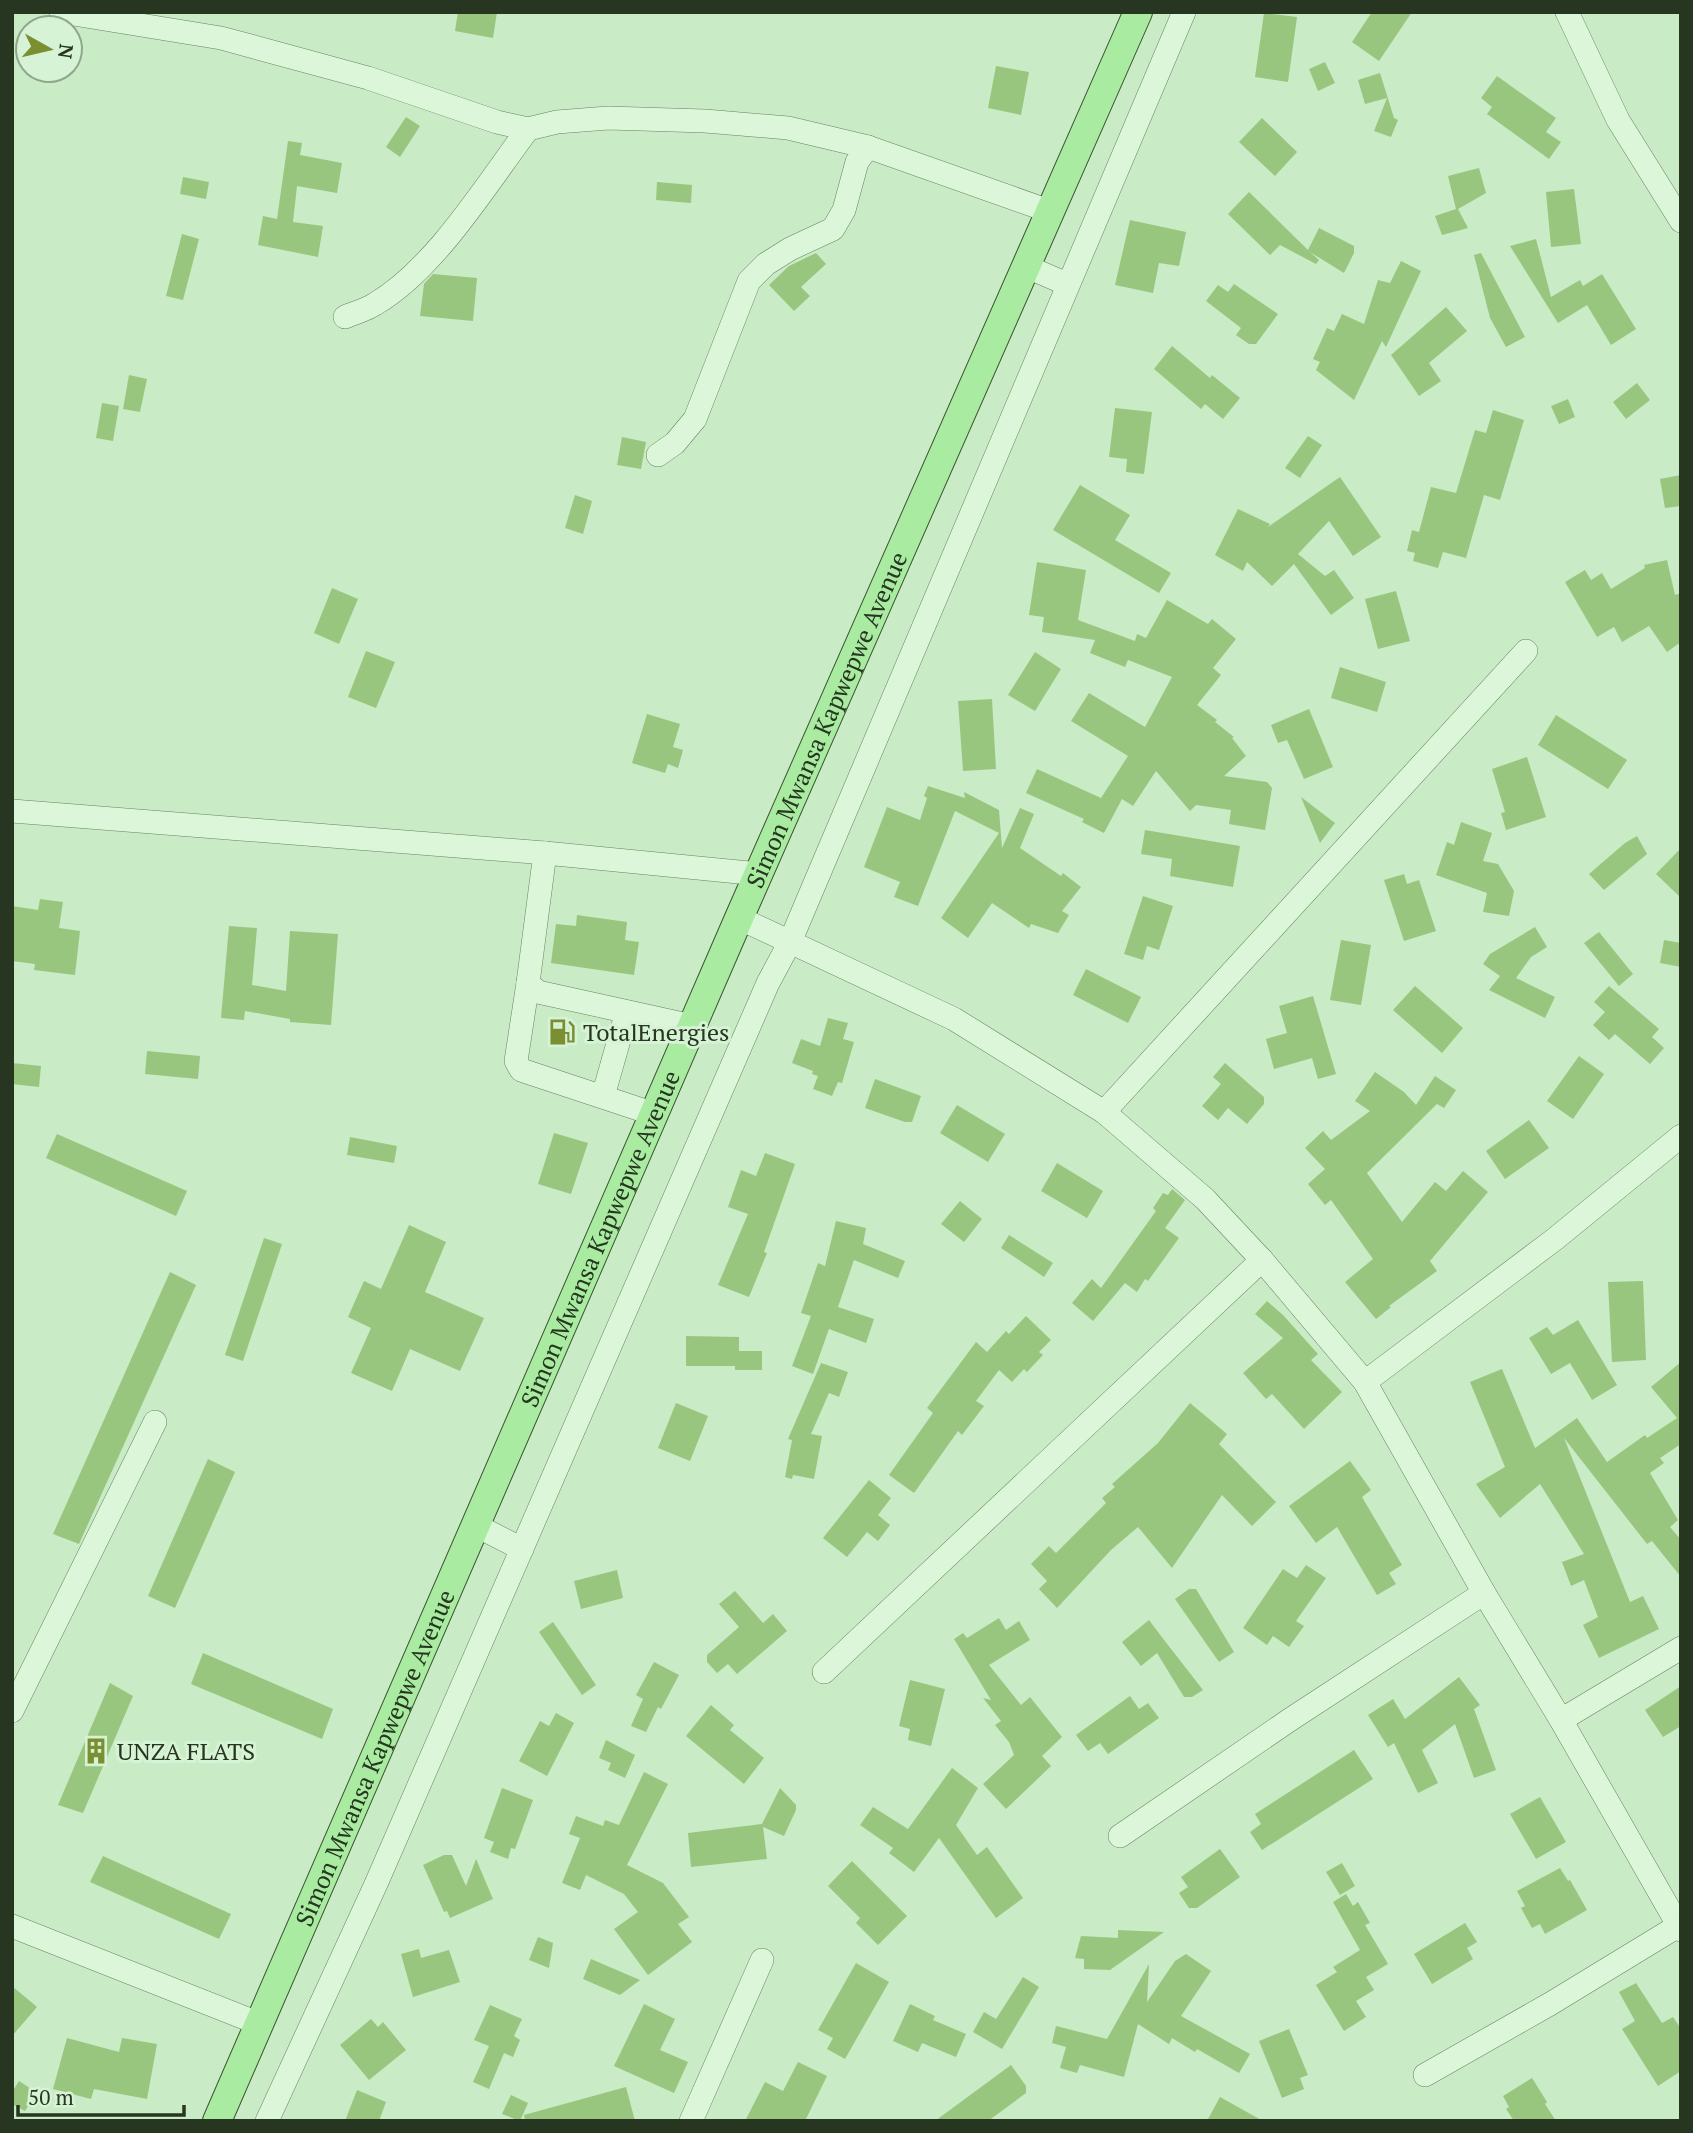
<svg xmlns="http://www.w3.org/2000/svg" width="1693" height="2133" viewBox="0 0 1693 2133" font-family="'PT Serif',serif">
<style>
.building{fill:#99c67f}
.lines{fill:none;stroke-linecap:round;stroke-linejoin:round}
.minor-casing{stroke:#67855d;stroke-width:24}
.major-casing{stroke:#3c5331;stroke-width:30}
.minor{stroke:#dbf6d9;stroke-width:23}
.major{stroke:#a8eba1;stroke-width:28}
.labels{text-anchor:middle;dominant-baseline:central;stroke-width:6;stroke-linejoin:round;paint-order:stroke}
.street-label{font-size:24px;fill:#263620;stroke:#d7f3d5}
.poi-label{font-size:24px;fill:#263620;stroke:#d7f3d5;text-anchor:start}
</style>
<rect width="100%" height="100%" fill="#c9ebc6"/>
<g class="building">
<path d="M458 12H497L493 38 455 31Z"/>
<path d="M1372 12H1412L1379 61 1352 42Z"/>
<path d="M1264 13 1297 17 1288 82 1255 77Z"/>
<path d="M1325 62 1335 83 1318 91 1309 69Z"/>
<path d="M996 66 1029 72 1021 115 988 108Z"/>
<path d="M1380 73 1394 118 1398 120 1391 137 1374 131 1387 98 1365 104 1358 80Z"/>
<path d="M1497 76 1556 118 1546 132 1561 142 1549 159 1487 114 1492 107 1481 98Z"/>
<path d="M406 117 420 126 400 157 386 147Z"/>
<path d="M1262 118 1297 152 1275 176 1239 142Z"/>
<path d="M288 141 302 143 300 155 342 163 337 193 297 186 293 222 323 226 318 257 258 245 263 216 277 219Z"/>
<path d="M1479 168 1486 193 1458 209 1468 228 1442 235 1435 216 1456 209 1448 176Z"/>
<path d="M183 177 209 182 206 199 180 194Z"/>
<path d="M657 182 692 185 691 203 656 200Z"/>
<path d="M1574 189 1581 244 1551 247 1546 192Z"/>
<path d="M1249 192 1308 250 1319 228 1354 246V253L1344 273 1310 252 1319 260 1316 264 1280 245 1270 255 1228 214Z"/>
<path d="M1130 220 1186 232 1179 266 1159 263 1153 293 1115 285Z"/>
<path d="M182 234 199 239 183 300 166 296Z"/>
<path d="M1536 239 1551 297 1580 280 1583 286 1602 274 1636 329 1611 345 1587 305 1558 323 1510 246Z"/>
<path d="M816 253 826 264 801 287 810 296 794 311 769 285 789 266Z"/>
<path d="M1481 253 1525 337 1506 347 1490 318 1474 255Z"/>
<path d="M1401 261 1421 271 1386 347 1382 341 1354 400 1316 370 1320 362 1313 359 1327 328 1334 331 1342 314 1364 324 1378 280 1390 283Z"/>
<path d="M433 274 477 278 473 321 420 316 424 284Z"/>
<path d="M1234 284 1278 314 1256 344H1249L1236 335 1241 328 1206 301 1218 285 1228 292Z"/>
<path d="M1446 307 1467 331 1429 363 1441 381 1419 396 1391 355Z"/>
<path d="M1172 346 1210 378 1212 375 1240 398 1223 419 1205 404 1201 409 1154 369Z"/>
<path d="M129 375 147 379 140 412 123 409Z"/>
<path d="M1637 383 1650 400 1626 419 1613 402Z"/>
<path d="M1568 399 1575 417 1559 424 1551 406Z"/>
<path d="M102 403 119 406 113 441 96 438Z"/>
<path d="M1115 408 1152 412 1144 474 1126 472 1127 459 1109 457Z"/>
<path d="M1493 410 1524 420 1500 500 1484 495 1466 558 1443 552 1438 568 1413 561 1415 553 1407 551 1412 530 1419 532 1431 487 1456 493 1475 430 1486 433Z"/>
<path d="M1308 436 1322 445 1300 478 1285 468Z"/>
<path d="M622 437 646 442 641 469 617 465Z"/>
<path d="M1681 475V506L1665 508 1660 479Z"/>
<path d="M1340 477 1381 537 1353 556 1329 521 1298 554 1325 576 1334 570 1354 598 1331 615 1294 564 1272 586 1247 562 1243 571 1215 555 1238 509 1270 524 1268 527Z"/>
<path d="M1080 485 1130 515 1115 540 1171 573 1159 593 1053 530Z"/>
<path d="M575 495 592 501 583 534 565 528Z"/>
<path d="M1667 560 1675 595 1681 593V642L1667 652 1649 626 1622 642 1614 627 1597 637 1565 582 1585 570 1591 580 1602 573 1611 589 1645 568 1644 565Z"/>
<path d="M1037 562 1086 570 1078 620 1135 641 1137 634 1146 638 1167 600 1208 624 1212 619 1236 639 1213 668 1221 675 1197 705 1217 720 1215 722 1234 737 1232 738 1246 756 1224 776 1267 782 1272 788 1265 830 1229 824 1231 810 1196 805 1190 811 1156 771 1133 806 1122 799 1104 833 1082 822 1084 819 1026 793 1037 769 1101 798 1128 756 1071 721 1089 693 1145 727 1172 677 1128 660 1125 667 1090 653 1095 640 1042 632 1044 617 1029 615Z"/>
<path d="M332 588 358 599 339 644 314 633Z"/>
<path d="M1396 591 1410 641 1378 649 1365 599Z"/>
<path d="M366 651 395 662 376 708 348 697Z"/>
<path d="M1035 652 1061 669 1035 711 1008 695Z"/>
<path d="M1340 667 1386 682 1377 712 1331 698Z"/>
<path d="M992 699 996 769 963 771 958 701Z"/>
<path d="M1309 709 1333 767 1304 779 1287 740 1278 743 1271 725Z"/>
<path d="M647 714 680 724 673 747 683 750 678 768 668 764 665 773 632 763Z"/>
<path d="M1556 715 1627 760 1608 789 1538 745Z"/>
<path d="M1527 757 1546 817 1506 830 1501 813 1505 812 1492 769Z"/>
<path d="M928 786 965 798 964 792 999 810 1002 848 1020 808 1034 814 1020 848 1061 876 1063 873 1081 887 1062 911 1069 915 1058 933 1031 924 1029 928 992 903 968 938 941 918 999 833 955 811 918 906 894 897 900 882 864 867 887 807 920 820 927 798 924 796Z"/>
<path d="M1301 797 1335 823 1320 843Z"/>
<path d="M1461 822 1492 833 1483 861 1498 864 1514 891 1509 916 1483 912 1487 893 1436 875 1447 842 1454 845Z"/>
<path d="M1145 830 1240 846 1233 887 1170 876 1172 859 1141 854Z"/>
<path d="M1637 836 1647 854 1604 890 1589 874 1625 843Z"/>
<path d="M1681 848V898L1656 874Z"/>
<path d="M1404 874 1407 884 1419 880 1436 931 1404 941 1384 880Z"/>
<path d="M1143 896 1173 906 1159 950 1147 946 1143 960 1124 954Z"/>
<path d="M40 899 63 902 59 928 80 931 75 975 34 970 35 964 12 961V906L38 910Z"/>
<path d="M577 915 627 922 625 940 639 942 634 975 551 963 556 924 576 926Z"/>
<path d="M229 926 257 928 252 985 286 991 290 931 338 934 331 1025 290 1022V1019L245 1011 244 1020 221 1018Z"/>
<path d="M1535 927 1547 947 1531 957 1516 978 1555 997 1545 1018 1489 990 1500 976 1483 964 1490 954Z"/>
<path d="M1599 932 1633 974 1619 986 1584 943Z"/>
<path d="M1341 940 1371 945 1361 1005 1330 1000Z"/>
<path d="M1664 940 1681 943V967L1660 963Z"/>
<path d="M1086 969 1141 997 1128 1023 1073 995Z"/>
<path d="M1415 986 1463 1028 1442 1053 1393 1010Z"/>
<path d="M1609 986 1659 1029 1652 1037 1664 1048 1650 1064 1615 1034 1609 1040 1593 1025 1605 1012 1594 1002Z"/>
<path d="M1313 996 1336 1074 1318 1079 1312 1058 1274 1069 1266 1039 1287 1033 1279 1006Z"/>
<path d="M828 1018 848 1023 843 1039 854 1042 842 1083 838 1082 832 1096 813 1089 818 1076 812 1074 813 1071 792 1063 801 1039 820 1046Z"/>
<path d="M147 1051 200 1056 198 1079 145 1074Z"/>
<path d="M1579 1056 1604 1074 1573 1119 1547 1101Z"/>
<path d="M12 1063 41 1066 39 1087 12 1084Z"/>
<path d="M1225 1063 1264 1097V1104L1247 1124 1228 1108 1218 1120 1202 1106 1221 1084 1213 1077Z"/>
<path d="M1375 1072 1404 1092 1416 1105 1435 1076 1456 1090 1444 1108 1437 1104 1367 1173 1402 1222 1435 1182 1446 1191 1463 1171 1488 1192 1430 1261 1437 1271 1389 1306 1391 1307 1376 1319 1345 1282 1373 1259 1331 1200 1325 1205 1308 1184 1325 1169 1305 1148 1323 1131 1331 1140 1370 1111 1355 1101Z"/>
<path d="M875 1079 921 1096 912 1122H905L865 1108Z"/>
<path d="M957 1105 1005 1134 988 1162 940 1133Z"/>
<path d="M1529 1120 1549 1148 1505 1179 1486 1151Z"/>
<path d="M554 1133 588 1143 571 1194 538 1184Z"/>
<path d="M57 1134 187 1191 176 1216 46 1158Z"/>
<path d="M350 1137 397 1146 394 1163 347 1155Z"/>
<path d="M765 1153 795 1164 764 1252 767 1253 749 1297 718 1285 748 1214 728 1207 741 1170 756 1176Z"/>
<path d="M1057 1163 1103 1191 1087 1218 1041 1191Z"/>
<path d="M1172 1189 1185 1200 1165 1228 1179 1238 1148 1281 1145 1279 1137 1292 1125 1283 1093 1321 1072 1303 1092 1279 1101 1288 1156 1211 1153 1208 1163 1193 1168 1195Z"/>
<path d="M960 1201 982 1219 964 1242 941 1224Z"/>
<path d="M836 1221 866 1228 863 1244 905 1261 898 1278 854 1260 838 1307 874 1319 866 1343 829 1329 813 1374 792 1366 811 1316 801 1313 818 1263 825 1266Z"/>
<path d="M409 1225 446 1242 425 1292 484 1318 460 1371 410 1349 392 1391 351 1373 371 1328 348 1317 364 1281 381 1289Z"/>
<path d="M1009 1235 1053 1263 1044 1277 1001 1248Z"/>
<path d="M264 1238 282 1244 243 1361 225 1355Z"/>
<path d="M170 1272 196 1285 79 1544 53 1534Z"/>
<path d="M1643 1281 1646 1360 1612 1362 1608 1282Z"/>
<path d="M1267 1301 1283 1315 1318 1354 1311 1360 1342 1392 1304 1429 1272 1394 1266 1399 1243 1373 1283 1338 1255 1314Z"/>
<path d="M1026 1316 1051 1340 1039 1352 1043 1355 1027 1372 1024 1369 1012 1382 999 1370 976 1401 984 1406 962 1435 958 1431 914 1493 889 1475 933 1413 927 1408 976 1342 987 1352 1006 1331 1009 1334Z"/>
<path d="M1578 1320 1617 1385 1592 1400 1570 1363 1551 1374 1529 1338 1547 1327 1553 1335Z"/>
<path d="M686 1336 739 1337V1351H762V1370H735V1366H686Z"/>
<path d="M1681 1362V1444L1660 1458 1664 1463 1650 1473 1678 1520 1670 1527 1681 1540V1577L1652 1541 1647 1544 1564 1438 1630 1602 1643 1596 1659 1629 1599 1658 1583 1625 1598 1617 1584 1580 1571 1586 1562 1562 1584 1554 1540 1484 1500 1518 1476 1484 1505 1467 1470 1382 1502 1369 1535 1448 1577 1418 1607 1462 1645 1435 1647 1438 1677 1418 1651 1387Z"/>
<path d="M821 1363 848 1372 839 1397 829 1393 811 1434 822 1436 814 1479 793 1475 792 1479 785 1477 792 1440 788 1439Z"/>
<path d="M676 1403 708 1416 690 1461 658 1448Z"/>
<path d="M1190 1403 1227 1434 1219 1444 1276 1502 1252 1526 1222 1495 1172 1568 1138 1527 1111 1550 1057 1608 1039 1589 1047 1581 1031 1564 1049 1546 1056 1553 1106 1503 1102 1498 1115 1487 1112 1484 1158 1443Z"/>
<path d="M208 1459 235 1472 175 1608 148 1596Z"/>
<path d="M1350 1461 1371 1490 1362 1497 1402 1565 1389 1573 1396 1584 1377 1595 1337 1527 1316 1543 1289 1506Z"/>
<path d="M869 1480 891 1498 878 1515 890 1525 878 1541 867 1532 847 1557 823 1538Z"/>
<path d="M1306 1565 1326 1578 1296 1621 1304 1626 1289 1647 1273 1636 1267 1645 1243 1628 1283 1569 1297 1578Z"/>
<path d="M617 1570 623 1598 581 1609 574 1581Z"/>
<path d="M1189 1589H1196L1234 1652 1219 1662 1175 1599Z"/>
<path d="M735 1591 763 1623 773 1614 787 1631 737 1674 728 1664 717 1673 707 1662V1655L739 1627 719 1604Z"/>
<path d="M999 1618 1006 1630 1019 1621 1030 1640 989 1665 1021 1705 1030 1697 1062 1737 1042 1756 1051 1766 1006 1809 983 1784 1014 1755 1009 1742 995 1725 1001 1721 983 1698 991 1700 954 1639 963 1633 967 1638Z"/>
<path d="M1149 1620 1161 1636 1203 1690 1192 1697H1184L1157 1653 1141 1666 1122 1642Z"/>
<path d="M553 1622 596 1685 582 1695 539 1632Z"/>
<path d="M203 1653 333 1709 322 1739 191 1684Z"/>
<path d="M654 1662 679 1675 661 1709 658 1707 646 1732 631 1726 643 1699 636 1695Z"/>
<path d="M1459 1677 1480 1705 1474 1709 1496 1770 1474 1778 1455 1724 1422 1750 1438 1783 1418 1793 1394 1743 1388 1747 1368 1715 1393 1699 1405 1719Z"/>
<path d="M910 1680 945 1689 931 1746 908 1740 910 1729 899 1726Z"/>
<path d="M110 1683 133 1696 83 1813 58 1805Z"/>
<path d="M1681 1686V1726L1663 1737 1645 1710Z"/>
<path d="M1130 1696 1139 1709 1148 1703 1159 1718 1108 1754 1100 1743 1088 1751 1076 1735Z"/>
<path d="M711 1705 734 1725 730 1730 764 1758 744 1784 686 1736Z"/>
<path d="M556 1713 574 1723 547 1776 519 1761 540 1721 549 1726Z"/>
<path d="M606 1740 635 1755 625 1778 608 1770 611 1763 599 1758Z"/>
<path d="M1354 1750 1373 1779 1262 1850 1250 1832 1261 1824 1255 1814Z"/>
<path d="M952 1768 978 1788 956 1825 977 1855 987 1847 1023 1898 996 1918 939 1838 914 1872 889 1853 893 1848 860 1825 873 1807 908 1829Z"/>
<path d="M644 1772 668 1784 627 1865 663 1883 689 1917 678 1924 692 1942 648 1975 614 1929 638 1912 624 1894 586 1875 580 1890 562 1883 580 1838 569 1834 576 1816 603 1826 605 1820 619 1825Z"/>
<path d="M502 1788 533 1800 515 1849 511 1848 508 1859 490 1852 494 1842 484 1838Z"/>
<path d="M780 1788 796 1805V1810L784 1836 763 1827 767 1859 691 1867 688 1833 762 1824Z"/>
<path d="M1540 1797 1566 1842 1536 1859 1510 1814Z"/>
<path d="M1220 1849 1240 1877 1197 1908H1189L1179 1893 1188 1887 1181 1877Z"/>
<path d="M444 1855H452L466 1886 476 1859 493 1899 450 1918 447 1911 444 1912 423 1865Z"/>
<path d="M103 1856 231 1914 219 1939 90 1882Z"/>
<path d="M852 1861 907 1916 878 1945 856 1923 860 1918 828 1886Z"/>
<path d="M1342 1863 1355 1886 1340 1895 1326 1872Z"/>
<path d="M1560 1868 1568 1881 1570 1880 1587 1910 1545 1934 1540 1924 1532 1928 1521 1908 1525 1906 1517 1891Z"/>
<path d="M1346 1894 1353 1906 1358 1902 1370 1923 1365 1925 1388 1964 1366 1977 1374 1990 1356 2001 1366 2017 1344 2031 1316 1985 1337 1972 1333 1967 1360 1950 1333 1902Z"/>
<path d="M1465 1923 1477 1942 1467 1948 1473 1959 1432 1984 1414 1954Z"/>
<path d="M1118 1930 1164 1932 1110 1970 1084 1969V1959L1075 1958 1081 1936 1118 1938Z"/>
<path d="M538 1937 553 1943 549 1968 529 1960Z"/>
<path d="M419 1949 421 1958 449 1950 460 1982 413 1997 401 1954Z"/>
<path d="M1186 1954 1211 1971 1181 2016 1250 2054 1239 2073 1197 2049 1195 2052 1172 2038 1169 2044 1138 2024 1124 2077 1080 2065 1077 2073 1060 2068 1066 2047 1052 2043 1056 2026 1107 2039 1149 1964 1147 2002 1175 1961Z"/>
<path d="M591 1959 640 1980 620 1995 583 1979Z"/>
<path d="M856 1963 889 1982 845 2059 827 2049 833 2038 818 2030Z"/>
<path d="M1023 1977 1039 1987 1002 2049 973 2032 984 2012 996 2019Z"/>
<path d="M1636 1983 1662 2023 1673 2017 1681 2029V2071L1658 2086 1622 2029 1635 2021 1619 1992Z"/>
<path d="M12 1986 37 2007 12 2036Z"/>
<path d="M644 2004 675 2019 660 2050 688 2062 674 2093 614 2066Z"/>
<path d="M910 2004 935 2016 933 2020 966 2034 956 2057 922 2043 918 2052 893 2041Z"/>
<path d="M490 2005 522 2019 514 2036 520 2040 513 2057 504 2053 489 2089 473 2082 489 2046 474 2040Z"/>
<path d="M371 2019 378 2027 383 2022 406 2050 369 2080 340 2045Z"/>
<path d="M1289 2029 1308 2075 1300 2078 1304 2089 1282 2098 1259 2041Z"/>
<path d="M67 2038 119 2052 122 2038 157 2044 147 2099 94 2089 91 2099 53 2089Z"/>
<path d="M798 2062 827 2076 805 2121H745L765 2082 783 2091Z"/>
<path d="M1011 2065 1026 2086V2093L988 2121H935Z"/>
<path d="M1532 2078 1547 2102 1545 2104 1556 2121H1514L1506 2109 1509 2107 1503 2096Z"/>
<path d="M19 2081 36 2092 25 2111 12 2104V2092Z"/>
<path d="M626 2087 635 2121H525L524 2115Z"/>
<path d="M357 2090 386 2102 379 2121H345Z"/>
<path d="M511 2095 528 2103 520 2121 502 2114Z"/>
<path d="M1220 2097 1263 2121H1207Z"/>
</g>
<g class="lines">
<g class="minor-casing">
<g id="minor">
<path d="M61 12 221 38 368 78 497 122 528 129 557 122 608 118 705 121 788 128 868 147 1049 211"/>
<path d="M1567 12 1618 120 1681 221"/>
<path d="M1025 266 1067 284"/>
<path d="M345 317C354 313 366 310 375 304 435 269 486 185 528 129"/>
<path d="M658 455 675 443 695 419 749 281 766 264 790 249 833 229 844 210 857 162 868 147"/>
<path d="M12 811 545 853 759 874"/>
<path d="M545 853 528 983 538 992 692 1026"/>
<path d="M739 918 954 1019 1104 1112 1205 1199 1262 1260 1365 1382 1484 1593 1561 1720 1681 1930"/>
<path d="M528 983 516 1061 521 1070 654 1114"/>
<path d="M603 1096 627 1012"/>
<path d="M1104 1112 1526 651"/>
<path d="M1365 1382 1555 1239 1681 1136"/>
<path d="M475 1525 522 1549"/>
<path d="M824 1672 1262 1260"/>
<path d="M12 1711 155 1422"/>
<path d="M1561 1720 1681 1648"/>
<path d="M1120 1836 1291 1719 1484 1593"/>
<path d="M12 1926 260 2024"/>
<path d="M1425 2075 1550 2004 1678 1926"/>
<path d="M267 2121 376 1884 768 983 790 942 1184 12"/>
<path d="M691 2121 762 1960"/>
</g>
</g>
<g class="major-casing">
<g id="major">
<path id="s1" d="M217 2121 739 918 1138 12"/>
</g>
</g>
<use href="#minor" class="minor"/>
<use href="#major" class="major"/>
</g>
<defs>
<g id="fuel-bare" transform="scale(2.1)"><path d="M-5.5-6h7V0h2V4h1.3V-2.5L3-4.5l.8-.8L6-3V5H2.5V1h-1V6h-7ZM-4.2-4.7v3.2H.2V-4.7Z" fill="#7b8f32" stroke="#d7f3d5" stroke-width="2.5" paint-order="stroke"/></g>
<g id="building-bare" transform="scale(2.1)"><path d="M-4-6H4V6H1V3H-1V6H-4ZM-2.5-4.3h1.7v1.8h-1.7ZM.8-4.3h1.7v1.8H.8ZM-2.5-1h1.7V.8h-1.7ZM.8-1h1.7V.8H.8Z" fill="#7b8f32" stroke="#d7f3d5" stroke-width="2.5" paint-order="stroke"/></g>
</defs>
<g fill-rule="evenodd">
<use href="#fuel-bare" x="562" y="1032"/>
<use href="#building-bare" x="96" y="1751"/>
</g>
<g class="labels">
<g class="street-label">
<text stroke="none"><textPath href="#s1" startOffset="1528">Simon Mwansa Kapwepwe Avenue</textPath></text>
<text stroke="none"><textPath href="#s1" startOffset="962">Simon Mwansa Kapwepwe Avenue</textPath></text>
<text stroke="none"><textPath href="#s1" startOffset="396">Simon Mwansa Kapwepwe Avenue</textPath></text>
</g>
<g class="poi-label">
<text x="583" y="1032">TotalEnergies</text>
<text x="117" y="1751">UNZA FLATS</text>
</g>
</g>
<rect width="1693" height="2133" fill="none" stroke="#263620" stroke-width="28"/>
<g transform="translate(49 49) rotate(98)"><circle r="33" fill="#d7f3d5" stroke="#90a78d" stroke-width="2"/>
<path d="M0-5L12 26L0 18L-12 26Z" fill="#7b8f32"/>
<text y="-10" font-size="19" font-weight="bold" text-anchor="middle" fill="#263620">N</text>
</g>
<path d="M18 2105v10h166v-10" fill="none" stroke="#263620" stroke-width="3.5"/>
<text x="28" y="2105" font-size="21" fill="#263620" stroke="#d7f3d5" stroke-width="5" paint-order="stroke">50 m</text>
</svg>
